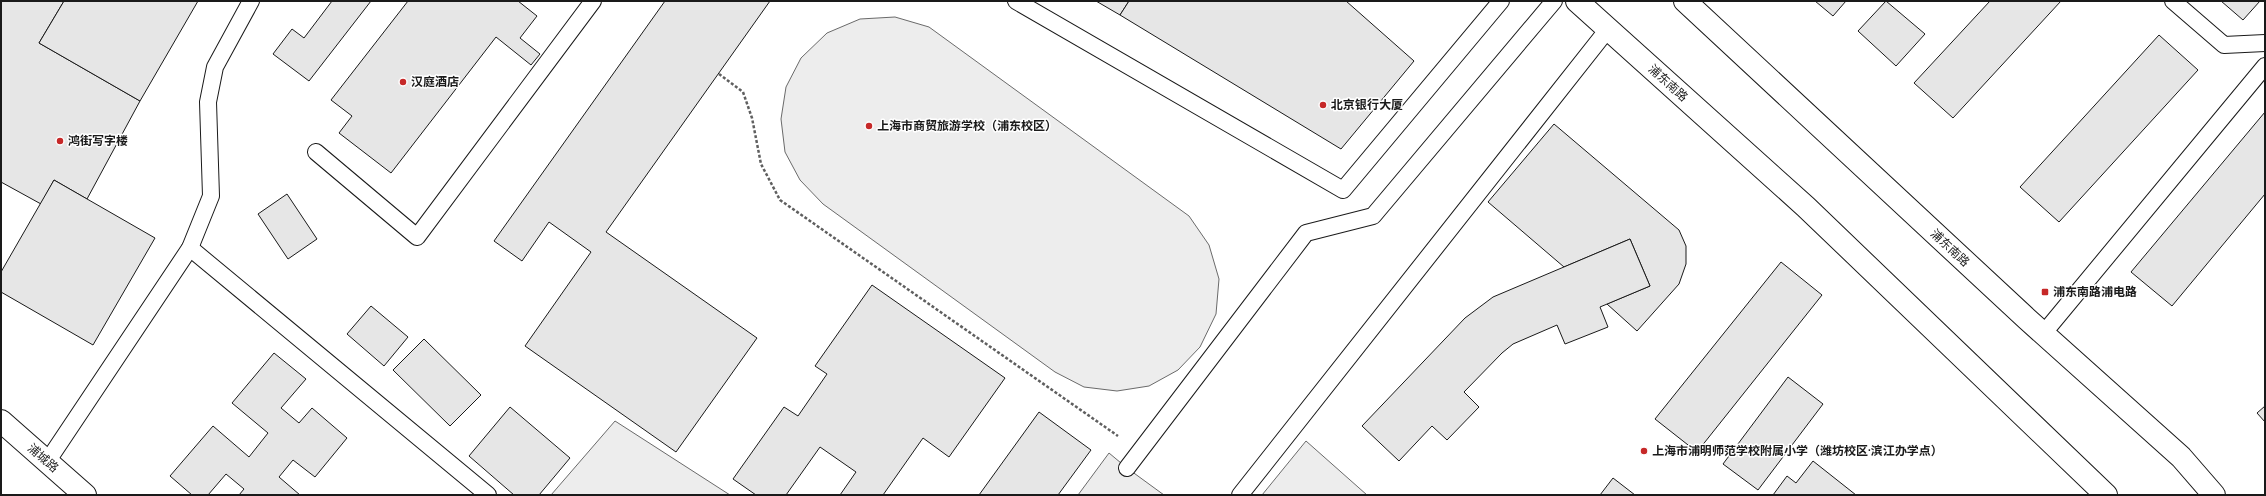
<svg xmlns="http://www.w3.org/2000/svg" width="2266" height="496" viewBox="0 0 2266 496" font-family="'Archivo Narrow','Noto Sans SC',sans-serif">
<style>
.built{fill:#ededed;stroke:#6a6a6a}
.building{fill:#e6e6e6;stroke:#1a1a1a}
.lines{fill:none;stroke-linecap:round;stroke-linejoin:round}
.lane-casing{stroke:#1a1a1a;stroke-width:18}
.street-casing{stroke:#1a1a1a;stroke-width:24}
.primary-casing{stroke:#1a1a1a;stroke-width:24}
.path{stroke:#5f5f5f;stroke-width:2.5;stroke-dasharray:3 2;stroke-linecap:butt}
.lane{stroke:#fff;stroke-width:16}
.street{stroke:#fff;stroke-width:22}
.primary{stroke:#fff;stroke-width:22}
.poi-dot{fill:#c62828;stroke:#fff;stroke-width:1.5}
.labels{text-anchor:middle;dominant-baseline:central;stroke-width:3;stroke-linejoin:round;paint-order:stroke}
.poi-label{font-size:12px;font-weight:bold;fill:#1a1a1a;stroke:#fff;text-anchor:start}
.street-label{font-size:12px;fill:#1a1a1a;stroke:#fff}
</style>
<rect width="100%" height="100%" fill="#fff"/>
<g class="built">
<path d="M895 17 929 27 1189 216 1209 245 1219 279 1216 314 1200 347 1178 370 1149 386 1117 391 1084 387 1055 372 823 204 800 180 785 152 781 119 786 87 801 58 827 33 860 19Z"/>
<path d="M615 421 730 495H551Z"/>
<path d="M1306 441 1367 495H1262Z"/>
<path d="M1109 453 1127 468 1164 495H1078Z"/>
</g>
<g class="building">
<path d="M1 1H64L39 43 140 101 87 199 54 180 41 204 1 182Z"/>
<path d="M64 1H198L140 101 39 43Z"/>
<path d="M332 1H371L309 81 273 54 292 29 304 38Z"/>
<path d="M408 1H518L537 16 520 38 540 54 531 65 496 37 391 173 339 133 352 116 331 100Z"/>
<path d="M665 1H770L606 232 757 338 676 452 525 346 591 252 549 222 522 261 494 241Z"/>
<path d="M1096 1H1129L1120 15Z"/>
<path d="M1129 1H1346L1414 61 1341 149 1120 15Z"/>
<path d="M1815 1H1846L1833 16Z"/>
<path d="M1886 1 1925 34 1896 66 1858 31Z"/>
<path d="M1990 1H2061L1953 118 1914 83Z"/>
<path d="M2221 1H2260L2243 20Z"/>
<path d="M2159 35 2198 70 2059 222 2020 187Z"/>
<path d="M2265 112V194L2172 306 2131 272Z"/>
<path d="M1554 124 1679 230 1686 246V264L1679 284 1637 331 1607 304 1650 286 1630 239 1564 267 1488 202Z"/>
<path d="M54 180 155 238 93 345 1 292V272Z"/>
<path d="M287 194 317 239 288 259 258 214Z"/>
<path d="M1630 239 1650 286 1600 307 1608 327 1565 344 1557 325 1513 344 1502 353 1464 392 1479 407 1447 440 1432 426 1399 461 1362 426 1465 318 1493 297Z"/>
<path d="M1781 262 1822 295 1697 452 1655 419Z"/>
<path d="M872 285 1005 378 949 457 923 438 883 495H840L856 472 820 447 786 495H756L733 479 784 407 798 416 827 374 815 366Z"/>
<path d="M371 306 408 337 384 366 347 334Z"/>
<path d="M424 339 481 395 450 426 393 370Z"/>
<path d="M274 353 306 379 281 408 299 423 312 408 347 438 315 477 293 460 279 477 300 495H239L244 489 226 474 208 495H192L170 476 213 426 249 457 268 433 232 403Z"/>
<path d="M1788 377 1823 404 1758 490 1723 464Z"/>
<path d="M2265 406V422L2257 413Z"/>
<path d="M510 407 570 458 539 495H514L469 456Z"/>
<path d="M1039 412 1091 450 1058 495H979Z"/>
<path d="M1813 461 1856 495H1773L1787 476 1796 483Z"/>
<path d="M1613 478 1635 495H1600Z"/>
</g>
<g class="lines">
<g class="lane-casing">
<g id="lane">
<path d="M1016 1 1343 190 1501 1"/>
<path d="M2173 1 2224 45 2265 43"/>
<path d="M316 152 417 237 593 1"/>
<path d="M190 248 488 495"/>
<path d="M2043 334 2265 66"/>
<path d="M47 462 190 248 211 196 208 102 215 67 251 1"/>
<path d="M1127 468 1306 233 1373 216 1554 1"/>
<path d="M1240 495 1608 29"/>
</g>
</g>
<g class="street-casing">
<path id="street" d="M1 421 85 495"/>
</g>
<g class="primary-casing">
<g id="primary">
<path d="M1577 1 1806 207 2106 495"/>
<path d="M1685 1 2027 319 2181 457 2214 495"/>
</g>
</g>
<path class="path" d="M719 74 743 92 752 118 761 164 780 200 1118 436"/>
<use href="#lane" class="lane"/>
<use href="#street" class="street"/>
<use href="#primary" class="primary"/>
</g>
<g class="poi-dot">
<circle cx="403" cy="82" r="4"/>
<circle cx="1323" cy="105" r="4"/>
<circle cx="869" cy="126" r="4"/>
<circle cx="60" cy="141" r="4"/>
<rect x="2041" y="288" width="8" height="8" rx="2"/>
<circle cx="1644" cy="451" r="4"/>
</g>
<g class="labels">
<g class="poi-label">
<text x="411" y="82">汉庭酒店</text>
<text x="1331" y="105">北京银行大厦</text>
<text x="877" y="126">上海市商贸旅游学校（浦东校区）</text>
<text x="68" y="141">鸿街写字楼</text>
<text x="2053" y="292">浦东南路浦电路</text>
<text x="1652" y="451">上海市浦明师范学校附属小学（潍坊校区·滨江办学点）</text>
</g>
<g class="street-label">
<text transform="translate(1668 83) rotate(42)">浦东南路</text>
<text transform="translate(1950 248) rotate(43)">浦东南路</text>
<text transform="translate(43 458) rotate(41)">浦城路</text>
</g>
</g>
<rect width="2266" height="496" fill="none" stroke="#1a1a1a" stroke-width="4"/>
</svg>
